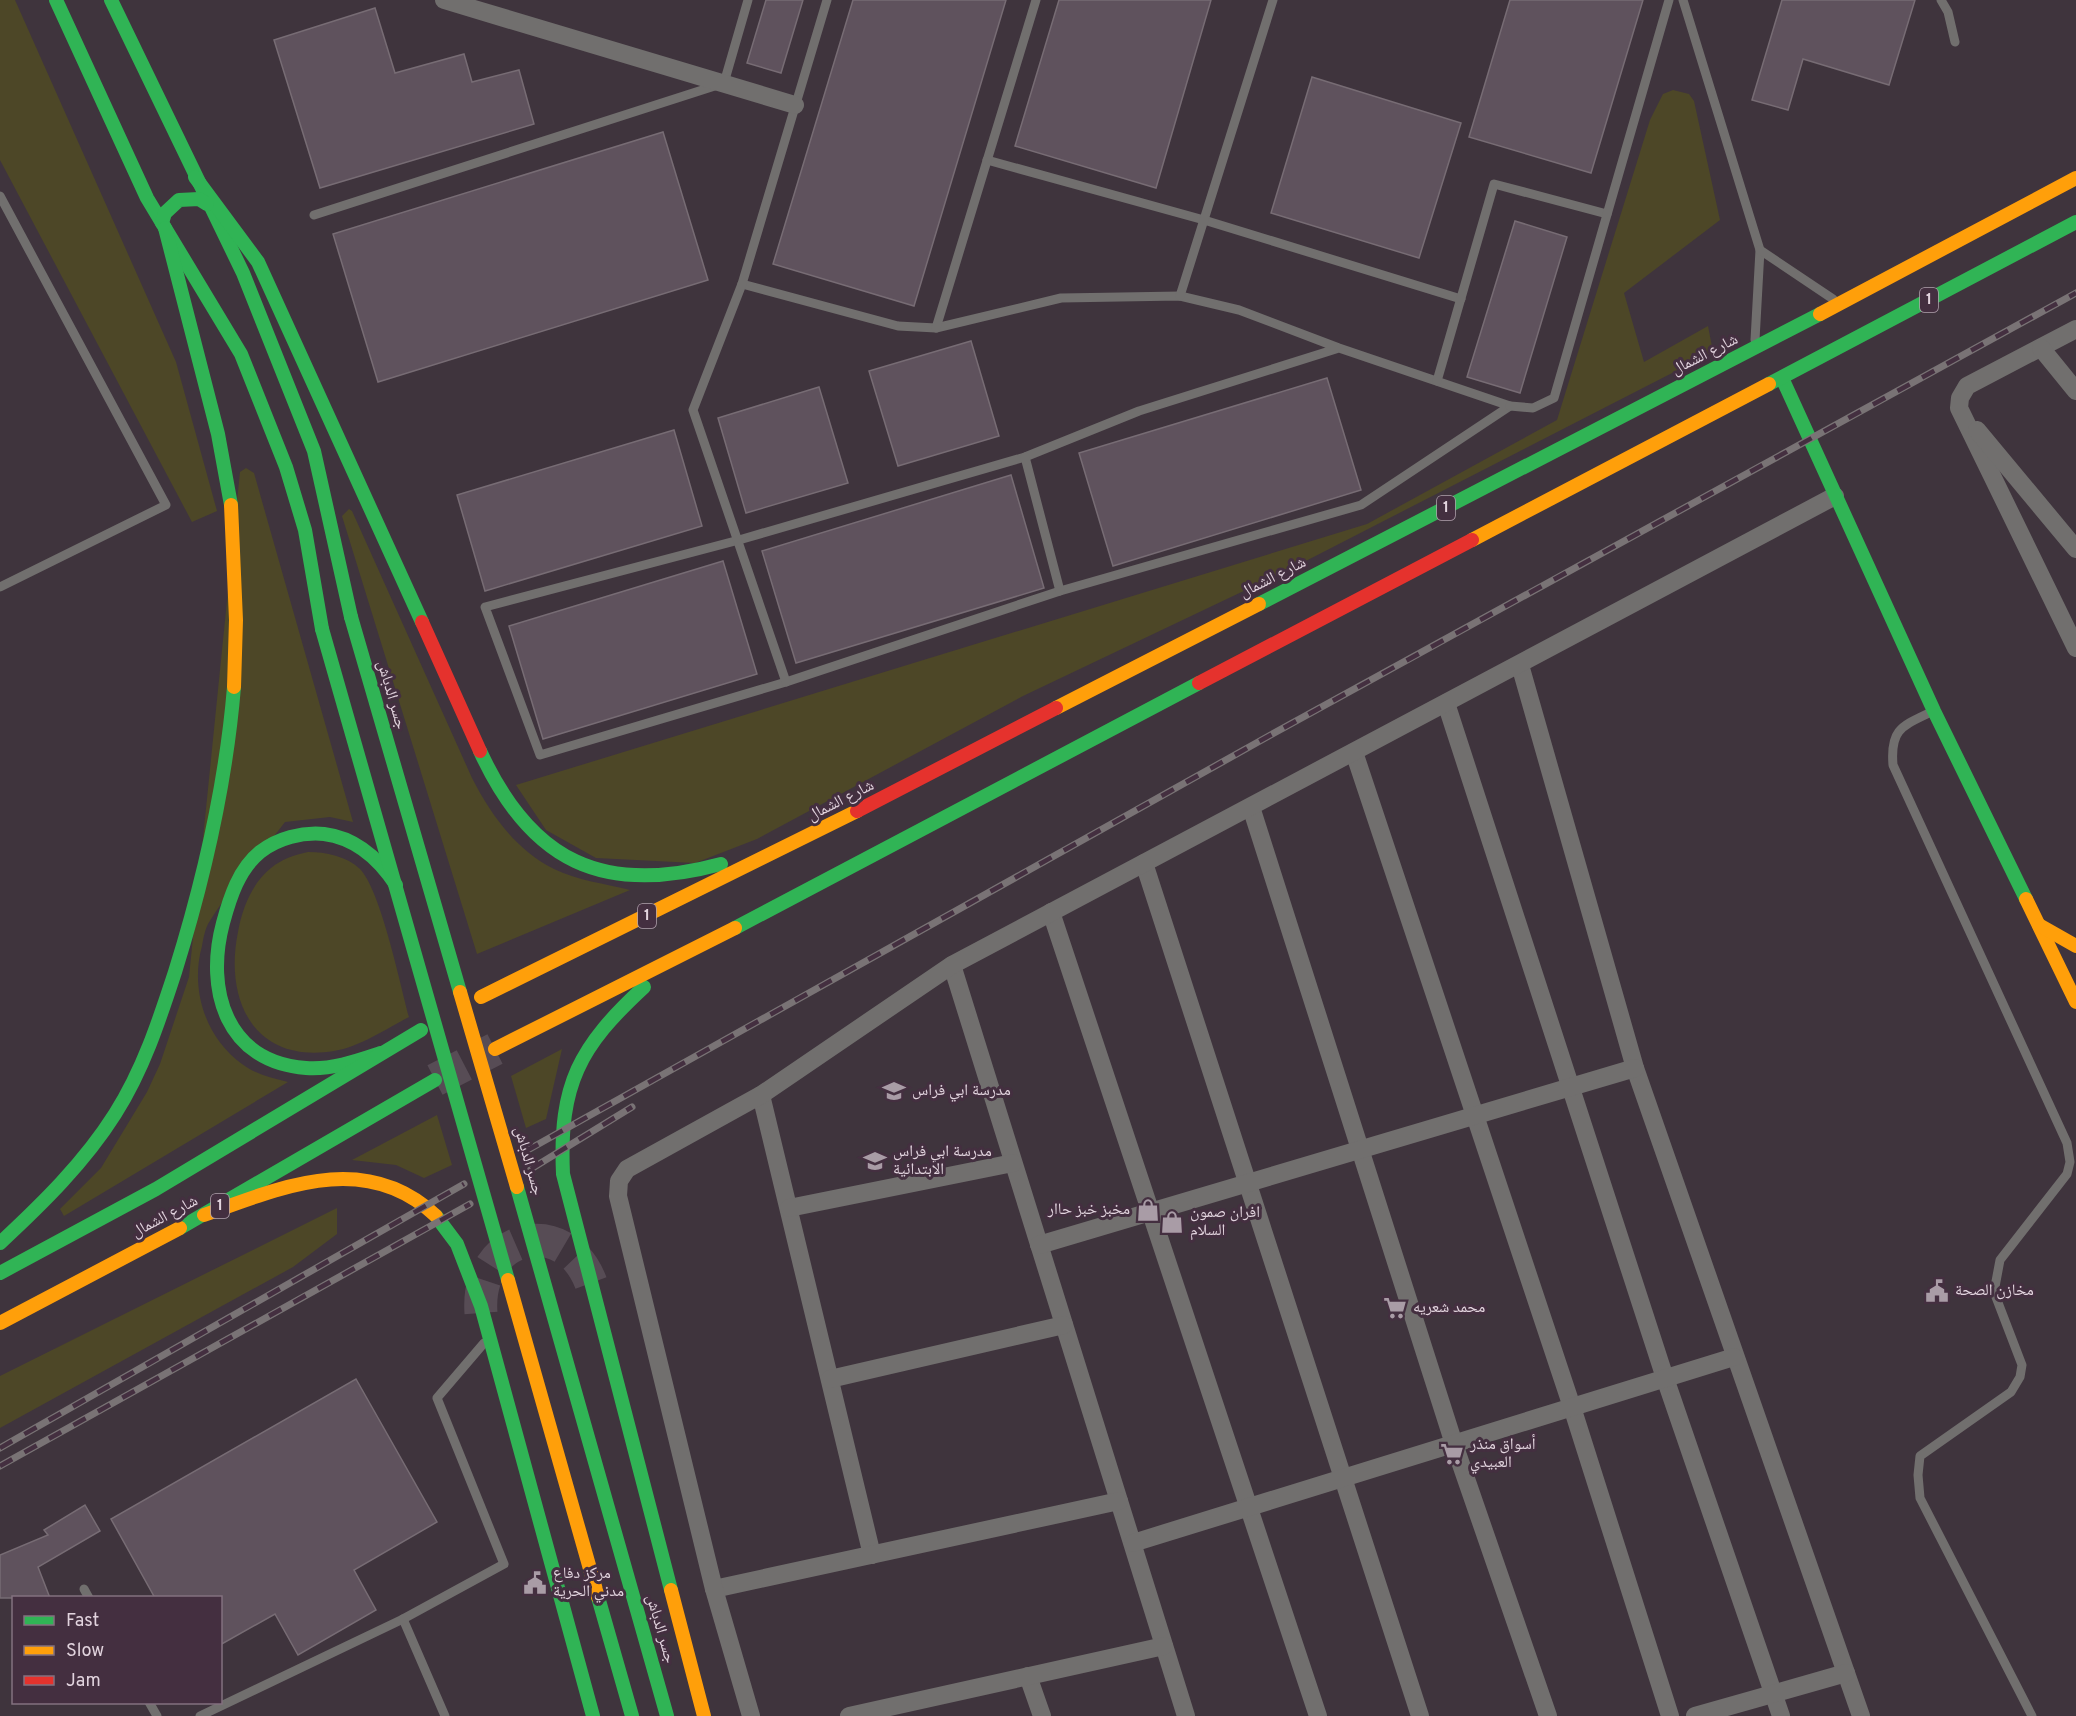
<svg xmlns="http://www.w3.org/2000/svg" width="2076" height="1716" viewBox="0 0 2076 1716" font-family="Overpass,'Noto Naskh Arabic',sans-serif">
<style>
.green{fill:#4d4727}
.building{fill:#5f525d;stroke:#776c74;stroke-width:1.5}
.lines{fill:none;stroke-linecap:round;stroke-linejoin:round}
.highway-tunnel{stroke:#574c55;stroke-width:33;stroke-dasharray:33 16;stroke-linecap:butt}
.lane{stroke:#716f6e;stroke-width:9}
.street{stroke:#716f6e;stroke-width:18}
.fast{stroke:#30b455;stroke-width:14}
.slow{stroke:#ff9f0a;stroke-width:14}
.jam{stroke:#e5322d;stroke-width:14}
.rail-casing{stroke:#797375;stroke-width:7}
.rail{stroke:#442f40;stroke-width:4.5;stroke-dasharray:14;stroke-linecap:butt}
.fast-bridge{stroke:#30b455;stroke-width:14}
.slow-bridge{stroke:#ff9f0a;stroke-width:14}
.labels{text-anchor:middle;dominant-baseline:central;stroke-width:6;stroke-linejoin:round;paint-order:stroke}
.shield{fill:#442f40;stroke:#b3a2af;stroke-width:1.5}
.shield-label{font-size:15px;font-weight:bold;fill:#e2d4de}
.street-label{font-size:16px;fill:#e2d4de;stroke:#442f40}
.poi-label{font-size:16px;fill:#e2d4de;stroke:#442f40;text-anchor:start}
</style>
<rect width="100%" height="100%" fill="#3f343d"/>
<g class="green">
<path d="M0 0H15L176 362 217 511 192 522 0 160Z"/>
<path d="M1673 90 1689 94 1694 101 1720 220 1624 293 1644 362 1708 326 1713 352 1296 566 1023 696 757 839 695 863 596 858 546 830 516 785 1367 524 1557 420 1650 120 1663 94Z"/>
<path d="M246 468 254 473 353 822 330 817 285 822C260 855 230 888 208 924 205 930 203 939 202 946 190 989 205 1037 242 1064 255 1074 272 1078 288 1082L64 1216 60 1209 101 1168 147 1092 160 1064 189 977 240 472Z"/>
<path d="M349 509 352 511 472 778C491 815 516 850 554 869 576 880 606 884 630 890L477 954 342 516Z"/>
<path d="M308 852C326 852 346 856 360 869 381 891 400 984 409 1017 386 1029 359 1047 334 1051 254 1064 224 1000 238 932 242 909 252 883 271 868 282 859 294 855 308 852Z"/>
<path d="M562 1049 546 1119 526 1128 511 1076Z"/>
<path d="M437 1115 452 1165 424 1178 396 1165 352 1160Z"/>
<path d="M337 1208V1234L293 1267 0 1428V1376Z"/>
</g>
<g class="building">
<path d="M766 0H803L781 73 747 63Z"/>
<path d="M853 0H1006L914 306 773 264Z"/>
<path d="M1059 0H1211L1156 188 1015 146Z"/>
<path d="M1510 0H1643L1591 173 1469 137Z"/>
<path d="M1782 0H1915L1889 85 1803 59 1788 110 1752 100Z"/>
<path d="M375 8 395 73 464 54 472 82 519 70 534 124 320 188 274 40Z"/>
<path d="M1312 77 1461 123 1419 258 1271 213Z"/>
<path d="M663 132 708 280 378 382 333 234Z"/>
<path d="M1515 221 1567 237 1520 393 1467 377Z"/>
<path d="M971 341 999 436 898 466 869 371Z"/>
<path d="M1327 378 1361 490 1113 566 1079 453Z"/>
<path d="M819 387 848 483 746 513 718 418Z"/>
<path d="M674 430 702 526 485 591 457 495Z"/>
<path d="M1011 475 1044 588 796 663 762 551Z"/>
<path d="M723 561 757 674 543 739 509 626Z"/>
<path d="M356 1379 437 1522 354 1570 376 1610 298 1655 275 1614 220 1645V1598H155L111 1519Z"/>
<path d="M85 1505 100 1531 38 1567 50 1598H0V1555L48 1535 44 1530Z"/>
</g>
<g class="lines">
<g class="highway-tunnel">
<path d="M435 1080 495 1049"/>
<path d="M481 1313C475 1233 565 1213 591 1283"/>
</g>
<g class="lane">
<path d="M1683 0 1760 250 1755 340"/>
<path d="M1941 0 1948 12 1955 42"/>
<path d="M987 160 1204 220 1461 299"/>
<path d="M0 196 166 505 0 587"/>
<path d="M314 215 724 83 748 0"/>
<path d="M1760 250 1833 299"/>
<path d="M742 284 898 326 936 328 1061 298 1180 296 1239 310 1339 348 1510 406 1361 505 1060 591 786 682 540 755 485 607 739 540 1025 457 1139 411 1339 348"/>
<path d="M1180 296 1273 0"/>
<path d="M936 328 1036 0"/>
<path d="M1437 381 1494 184 1607 214"/>
<path d="M1510 406 1533 408 1554 398 1669 0"/>
<path d="M1025 457 1060 591"/>
<path d="M786 682 693 410 742 284 827 0"/>
<path d="M1931 712C1902 726 1890 729 1893 765L2067 1143 2070 1162 2067 1174 2000 1260 1994 1292 2022 1365 2020 1377 2011 1392 1920 1456 1918 1475 1920 1498 2032 1716"/>
<path d="M84 1589 89 1598"/>
<path d="M403 1619 445 1716"/>
<path d="M149 1702 157 1716"/>
<path d="M200 1716 403 1619 504 1564 437 1398 484 1343"/>
</g>
<g class="street">
<path d="M444 0 795 105"/>
<path d="M2076 329 1967 386 1960 398 1959 408 2076 648"/>
<path d="M2041 348 2076 391"/>
<path d="M1977 430 2076 549"/>
<path d="M1520 665 1635 1068 1861 1716"/>
<path d="M1446 703 1665 1378 1781 1716"/>
<path d="M1354 752 1572 1407 1670 1716"/>
<path d="M1251 807 1454 1444 1548 1716"/>
<path d="M1144 863 1420 1716"/>
<path d="M1051 912 1318 1716"/>
<path d="M952 965 1186 1716"/>
<path d="M761 1095 872 1555"/>
<path d="M789 1208 1013 1163"/>
<path d="M1039 1245 1635 1068"/>
<path d="M830 1379 1064 1325"/>
<path d="M1133 1543 1734 1357"/>
<path d="M714 1589 1119 1501"/>
<path d="M1028 1676 1042 1716"/>
<path d="M751 1716 714 1589 618 1196 619 1181 627 1169 761 1095 952 965 1835 496"/>
<path d="M849 1716 1164 1646"/>
<path d="M1695 1716 1846 1673"/>
</g>
<g class="fast">
<path d="M56 0 147 198 241 354 286 467 305 530 322 629"/>
<path d="M111 0 243 273 314 451 351 617"/>
<path d="M195 177 258 262 422 622"/>
<path d="M162 223 165 213 179 200 199 199 207 204"/>
<path d="M165 228 218 434 231 505"/>
<path d="M1782 378 1934 711 2026 899"/>
<path d="M1769 384 2076 222"/>
<path d="M1259 604 1820 314"/>
<path d="M480 751C531 862 603 896 721 864"/>
<path d="M735 928 1199 683"/>
<path d="M644 987C579 1047 559 1084 563 1174L671 1590"/>
<path d="M381 1053C357 1061 331 1070 306 1068 226 1062 205 990 223 923 230 897 239 869 260 852 278 838 302 832 324 834 356 838 379 859 396 885"/>
<path d="M436 1216 457 1244 481 1306 593 1716"/>
<path d="M180 1228 435 1080"/>
<path d="M0 1243C42 1204 84 1163 115 1114 143 1070 159 1021 175 972 204 879 226 784 234 687"/>
<path d="M0 1273 156 1189 421 1030"/>
</g>
<g class="slow">
<path d="M1820 314 2076 178"/>
<path d="M231 505 236 620 234 687"/>
<path d="M1472 540 1769 384"/>
<path d="M1056 708 1259 604"/>
<path d="M2026 899 2076 1002"/>
<path d="M2039 925 2076 946"/>
<path d="M481 997 857 811"/>
<path d="M495 1049 735 928"/>
<path d="M204 1215C282 1187 366 1150 436 1216"/>
<path d="M0 1323 180 1228"/>
<path d="M671 1590 704 1716"/>
</g>
<g class="jam">
<path d="M422 622 480 751"/>
<path d="M1199 683 1472 540"/>
<path d="M857 811 1056 708"/>
</g>
<g class="rail-casing">
<g id="rail">
<path d="M526 1151 1267 737 2076 293"/>
<path d="M531 1169 632 1107"/>
<path d="M0 1448 464 1184"/>
<path d="M0 1466 470 1204"/>
</g>
</g>
<use href="#rail" class="rail"/>
<g class="fast-bridge">
<path d="M351 617 460 992"/>
<path d="M322 629 508 1280"/>
<path d="M517 1187 667 1716"/>
<path d="M598 1597 632 1716"/>
</g>
<g class="slow-bridge">
<path d="M460 992 517 1187"/>
<path d="M508 1280 598 1597"/>
</g>
</g>
<defs>
<g id="school-bare" transform="scale(1.8)"><path d="M0-5L7-2L0 1L-7-2ZM-4 1L0 2.5L4 1V4Q0 6-4 4Z" fill="#a99ca6" stroke="#442f40" stroke-width="2.5" paint-order="stroke"/></g>
<g id="shop-bare" transform="scale(1.8)"><path d="M-5-2.5h2.3a2.7 3.5 0 0 1 5.4 0H5L5.5 6h-11ZM-1.5-2.5h3a1.5 2.3 0 0 0-3 0Z" fill="#a99ca6" stroke="#442f40" stroke-width="2.5" paint-order="stroke"/></g>
<g id="civic-bare" transform="scale(1.8)"><path d="M-.6-6.5H3V-4.5H.6V-3L4-1V1h2V6H-6V1h2V-1L-.6-3ZM-1.2 2.5V6h2.4V2.5Z" fill="#a99ca6" stroke="#442f40" stroke-width="2.5" paint-order="stroke"/></g>
<g id="supermarket-bare" transform="scale(1.8)"><path d="M-6-5.5h2.5l.6 2H6L4.5 2H-2.5L-4.4-4H-6ZM-1.5 3.2a1.3 1.3 0 1 0 .1 0ZM3 3.2a1.3 1.3 0 1 0 .1 0Z" fill="#a99ca6" stroke="#442f40" stroke-width="2.5" paint-order="stroke"/></g>
</defs>
<g fill-rule="evenodd">
<use href="#school-bare" x="894" y="1091"/>
<use href="#school-bare" x="875" y="1161"/>
<use href="#shop-bare" x="1148" y="1210"/>
<use href="#shop-bare" x="1172" y="1222"/>
<use href="#civic-bare" x="1937" y="1291"/>
<use href="#supermarket-bare" x="1395" y="1308"/>
<use href="#supermarket-bare" x="1452" y="1454"/>
<use href="#civic-bare" x="535" y="1583"/>
</g>
<g class="labels">
<g class="shield">
<rect x="1920" y="288" width="18" height="24" rx="4.5"/>
<rect x="1437" y="496" width="18" height="24" rx="4.5"/>
<rect x="638" y="904" width="18" height="24" rx="4.5"/>
<rect x="211" y="1194" width="18" height="24" rx="4.5"/>
</g>
<g class="shield-label">
<text x="1929" y="300">1</text>
<text x="1446" y="508">1</text>
<text x="647" y="916">1</text>
<text x="220" y="1206">1</text>
</g>
<g class="street-label">
<text transform="translate(1705 355) rotate(-27)">شارع الشمال</text>
<text transform="translate(1273 578) rotate(-27)">شارع الشمال</text>
<text transform="translate(391 695) rotate(74)">جسر الدباش</text>
<text transform="translate(841 801) rotate(-27)">شارع الشمال</text>
<text transform="translate(528 1161) rotate(74)">جسر الدباش</text>
<text transform="translate(165 1217) rotate(-28)">شارع الشمال</text>
<text transform="translate(660 1629) rotate(74)">جسر الدباش</text>
</g>
<g class="poi-label">
<text x="912" y="1091">مدرسة ابي فراس</text>
<text x="893" y="1152">مدرسة ابي فراس<tspan x="893" dy="18">الابتدائية</tspan></text>
<text x="1130" y="1210" text-anchor="end">مخبز خبز حاار</text>
<text x="1190" y="1213">افران صمون<tspan x="1190" dy="18">السلام</tspan></text>
<text x="1955" y="1291">مخازن الصحة</text>
<text x="1413" y="1308">محمد شعريه</text>
<text x="1470" y="1445">أسواق منذر<tspan x="1470" dy="18">العبيدي</tspan></text>
<text x="553" y="1574">مركز دفاع<tspan x="553" dy="18">مدني الحرية</tspan></text>
</g>
</g>
<rect x="12" y="1596" width="210" height="108" fill="#442f40" stroke="#83717f" stroke-width="1.5"/>
<rect x="24" y="1616" width="30" height="9" fill="#30b455" stroke="#83717f" stroke-width="1.5"/>
<text x="66" y="1626" font-size="18" fill="#e2d4de">Fast</text>
<rect x="24" y="1646" width="30" height="9" fill="#ff9f0a" stroke="#83717f" stroke-width="1.5"/>
<text x="66" y="1656" font-size="18" fill="#e2d4de">Slow</text>
<rect x="24" y="1676" width="30" height="9" fill="#e5322d" stroke="#83717f" stroke-width="1.5"/>
<text x="66" y="1686" font-size="18" fill="#e2d4de">Jam</text>
</svg>
